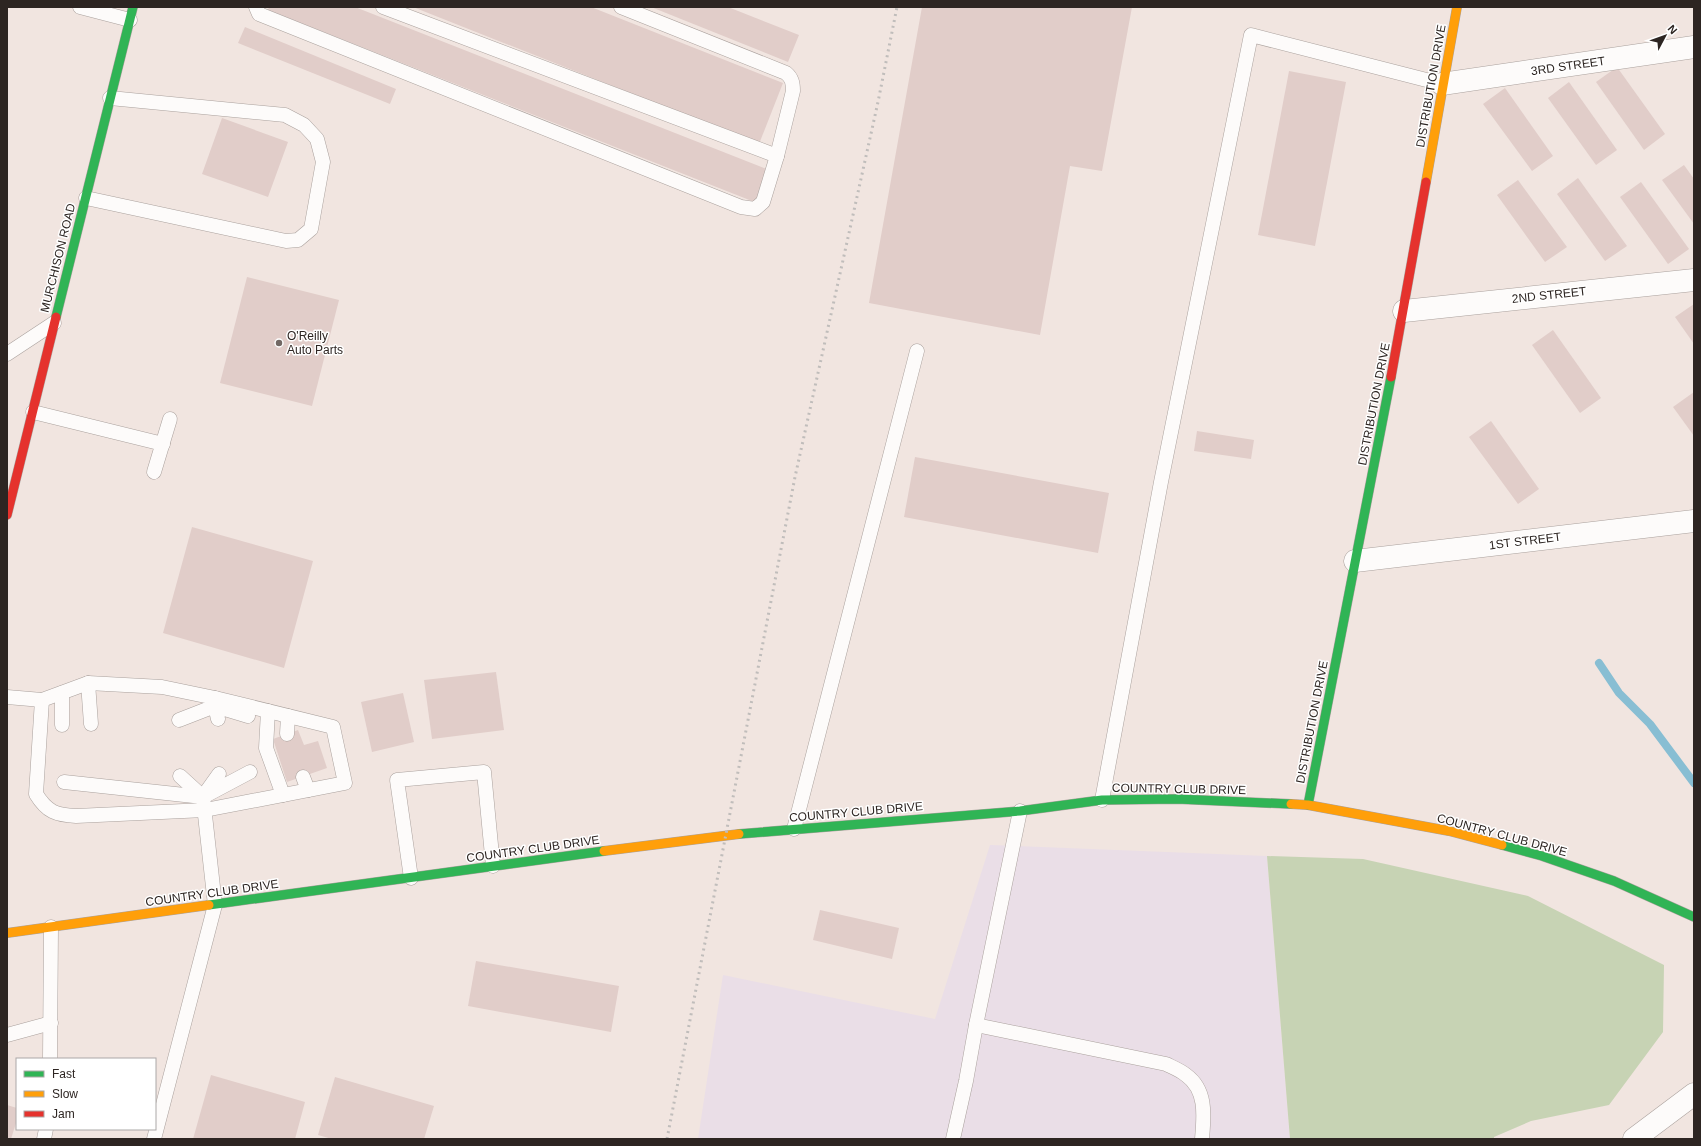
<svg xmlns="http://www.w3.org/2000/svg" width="1701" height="1146" viewBox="0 0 1701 1146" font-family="Helvetica,sans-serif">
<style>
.education{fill:#eadee7}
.green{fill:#c7d3b4}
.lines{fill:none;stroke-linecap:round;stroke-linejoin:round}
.stream{stroke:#88bed3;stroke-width:8}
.building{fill:#e1cdc9}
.lane-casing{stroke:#aaa19d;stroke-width:15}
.street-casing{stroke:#aaa19d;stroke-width:23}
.fast-casing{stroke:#aaa19d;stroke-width:10}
.slow-casing{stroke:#aaa19d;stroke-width:10}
.jam-casing{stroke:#aaa19d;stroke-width:10}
.lane{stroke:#fdfbfa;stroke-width:14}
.street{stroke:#fdfbfa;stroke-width:22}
.fast{stroke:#30b455;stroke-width:9}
.slow{stroke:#ff9f0a;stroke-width:9}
.jam{stroke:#e5322d;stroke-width:9}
.rail{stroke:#c0bdbb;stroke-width:3;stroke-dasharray:2 4;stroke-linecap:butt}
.poi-dot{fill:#726864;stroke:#fff;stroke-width:1.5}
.labels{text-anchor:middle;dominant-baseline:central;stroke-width:3;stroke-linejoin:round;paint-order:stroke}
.street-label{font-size:12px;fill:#2d2522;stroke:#fff}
.poi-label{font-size:12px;fill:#2d2522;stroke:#fff;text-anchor:start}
</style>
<rect width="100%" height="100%" fill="#f1e5e0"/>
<path class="education" d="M990 845 1267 856 1290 1139H698L723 975 935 1019Z"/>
<path class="green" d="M1267 856 1363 859 1528 896 1664 965 1663 1032 1609 1105 1531 1121 1494 1137V1139H1290Z"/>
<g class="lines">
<path class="stream" d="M1599 663 1619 693 1650 724 1694 783"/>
</g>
<g class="building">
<path d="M269 7H355L769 170 757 203 268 10Z"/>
<path d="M413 7H591L783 83 759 144Z"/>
<path d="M651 7H728L799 35 788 62Z"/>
<path d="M922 7H1132L1102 171 1070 166 1040 335 869 303Z"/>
<path d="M245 27 396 89 390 104 238 43Z"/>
<path d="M1617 67 1665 134 1644 150 1596 82Z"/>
<path d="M1289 71 1346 82 1315 246 1258 235Z"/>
<path d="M1569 82 1617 150 1596 165 1548 98Z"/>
<path d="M1505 88 1553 156 1532 171 1483 104Z"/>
<path d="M222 118 288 142 268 197 202 174Z"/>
<path d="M1684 165 1694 179V224L1662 180Z"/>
<path d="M1578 178 1627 246 1605 261 1557 194Z"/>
<path d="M1518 180 1567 247 1545 262 1497 195Z"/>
<path d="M1641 182 1689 249 1668 264 1620 197Z"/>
<path d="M247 277 339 300 312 406 220 383Z"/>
<path d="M1694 304V344L1675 317Z"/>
<path d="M1553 330 1601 398 1580 413 1532 345Z"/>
<path d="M1694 392V436L1673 407Z"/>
<path d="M1491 421 1539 489 1518 504 1469 437Z"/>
<path d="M1197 431 1254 440 1251 459 1194 451Z"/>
<path d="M915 457 1109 493 1098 553 904 517Z"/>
<path d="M192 527 313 561 284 668 163 633Z"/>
<path d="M496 672 504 730 432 739 424 680Z"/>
<path d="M403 693 414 742 372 752 361 702Z"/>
<path d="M298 730 304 745 318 741 327 768 287 782 273 739Z"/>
<path d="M820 910 899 928 892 959 813 940Z"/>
<path d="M476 961 619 986 611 1032 468 1006Z"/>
<path d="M211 1075 305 1102 295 1139H193Z"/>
<path d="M335 1077 434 1106 424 1139H332L318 1135Z"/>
<path d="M7 1105 17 1108V1120L11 1139H7Z"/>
</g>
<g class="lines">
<g class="lane-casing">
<g id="lane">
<path d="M80 7 130 20"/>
<path d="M256 7 259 14 264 16 741 207 755 209 763 202 777 156 793 91C793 83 792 78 786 73L621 7"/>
<path d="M383 7 777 156"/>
<path d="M86 198 286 241 298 240 311 229 323 162 317 139 304 125 285 115 110 98"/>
<path d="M7 354 54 323"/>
<path d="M33 412 163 444"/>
<path d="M154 472 170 419"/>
<path d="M88 683 91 724"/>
<path d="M7 697 42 700 36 794C47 812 56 815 76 816L205 810 345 783 333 727 215 698"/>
<path d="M42 700 88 683 162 687 215 698V706L179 720"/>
<path d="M268 711 266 748 283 795"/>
<path d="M218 719 215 706 248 716"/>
<path d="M62 725V693"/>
<path d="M287 734 288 716"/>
<path d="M303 777 308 790"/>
<path d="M64 782 203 797 250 772"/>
<path d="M204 795 219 774"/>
<path d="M1102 800 1161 482 1251 35 1442 84"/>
<path d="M794 829 917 351"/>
<path d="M411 878 397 780 484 772 493 866"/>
<path d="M976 1025 1166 1064C1172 1067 1180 1070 1186 1075 1207 1090 1204 1116 1202 1139"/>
<path d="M7 1035 51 1023"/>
<path d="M50 1059 51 927"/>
<path d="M44 1139 46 1129"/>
<path d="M154 1139 215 905 203 797 180 776"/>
<path d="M953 1139 966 1081 976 1025 1020 811"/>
</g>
</g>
<g class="street-casing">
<g id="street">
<path d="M1442 84 1694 47"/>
<path d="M1404 311 1694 280"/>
<path d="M1355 561 1694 521"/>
<path d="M1634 1139 1694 1094"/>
</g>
</g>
<g class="fast-casing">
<g id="fast">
<path d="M56 317 133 7"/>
<path d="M1308 805 1391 377"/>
<path d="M739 834 1020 811 1102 800 1177 799 1291 804"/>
<path d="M1502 845 1542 856 1614 881 1694 917"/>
<path d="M209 905 604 851"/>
</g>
</g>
<g class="slow-casing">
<g id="slow">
<path d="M1426 182 1457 7"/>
<path d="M1291 804 1308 805 1449 831 1502 845"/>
<path d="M604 851 739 834"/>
<path d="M7 933 209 905"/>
</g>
</g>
<g class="jam-casing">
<g id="jam">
<path d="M1391 377 1426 182"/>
<path d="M7 515 56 317"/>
</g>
</g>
<use href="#lane" class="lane"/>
<use href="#street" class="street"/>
<use href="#fast" class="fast"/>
<use href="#slow" class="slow"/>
<use href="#jam" class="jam"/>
<path class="rail" d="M667 1139 795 477 878 102 897 7"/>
</g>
<circle class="poi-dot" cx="279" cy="343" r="4"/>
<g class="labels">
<g class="street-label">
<text transform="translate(1568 66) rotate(-8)">3RD STREET</text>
<text transform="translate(1431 86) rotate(-80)">DISTRIBUTION DRIVE</text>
<text transform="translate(58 258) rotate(-76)">MURCHISON ROAD</text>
<text transform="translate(1549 295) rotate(-6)">2ND STREET</text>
<text transform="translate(1374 404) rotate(-79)">DISTRIBUTION DRIVE</text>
<text transform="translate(1525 541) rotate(-7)">1ST STREET</text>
<text transform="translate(1312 722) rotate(-79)">DISTRIBUTION DRIVE</text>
<text transform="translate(1179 789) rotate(1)">COUNTRY CLUB DRIVE</text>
<text transform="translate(856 812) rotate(-5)">COUNTRY CLUB DRIVE</text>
<text transform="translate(1502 835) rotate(15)">COUNTRY CLUB DRIVE</text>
<text transform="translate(533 849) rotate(-8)">COUNTRY CLUB DRIVE</text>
<text transform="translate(212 893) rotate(-8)">COUNTRY CLUB DRIVE</text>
</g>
<g class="poi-label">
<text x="287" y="336">O'Reilly<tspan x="287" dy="14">Auto Parts</tspan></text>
</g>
</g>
<rect width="1701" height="1146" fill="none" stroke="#2d2522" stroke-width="16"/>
<rect x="16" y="1058" width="140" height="72" fill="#ffffff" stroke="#aba8a7"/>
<rect x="24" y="1071" width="20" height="6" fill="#30b455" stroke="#aba8a7"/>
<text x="52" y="1078" font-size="12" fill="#2d2522">Fast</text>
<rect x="24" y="1091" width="20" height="6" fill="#ff9f0a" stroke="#aba8a7"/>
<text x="52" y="1098" font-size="12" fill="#2d2522">Slow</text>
<rect x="24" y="1111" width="20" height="6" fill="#e5322d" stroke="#aba8a7"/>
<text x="52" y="1118" font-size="12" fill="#2d2522">Jam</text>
<g transform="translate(1665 36) rotate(49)" stroke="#ffffff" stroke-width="3" paint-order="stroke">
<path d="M0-3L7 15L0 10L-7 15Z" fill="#2d2522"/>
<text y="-6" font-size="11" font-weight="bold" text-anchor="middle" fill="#2d2522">N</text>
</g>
</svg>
